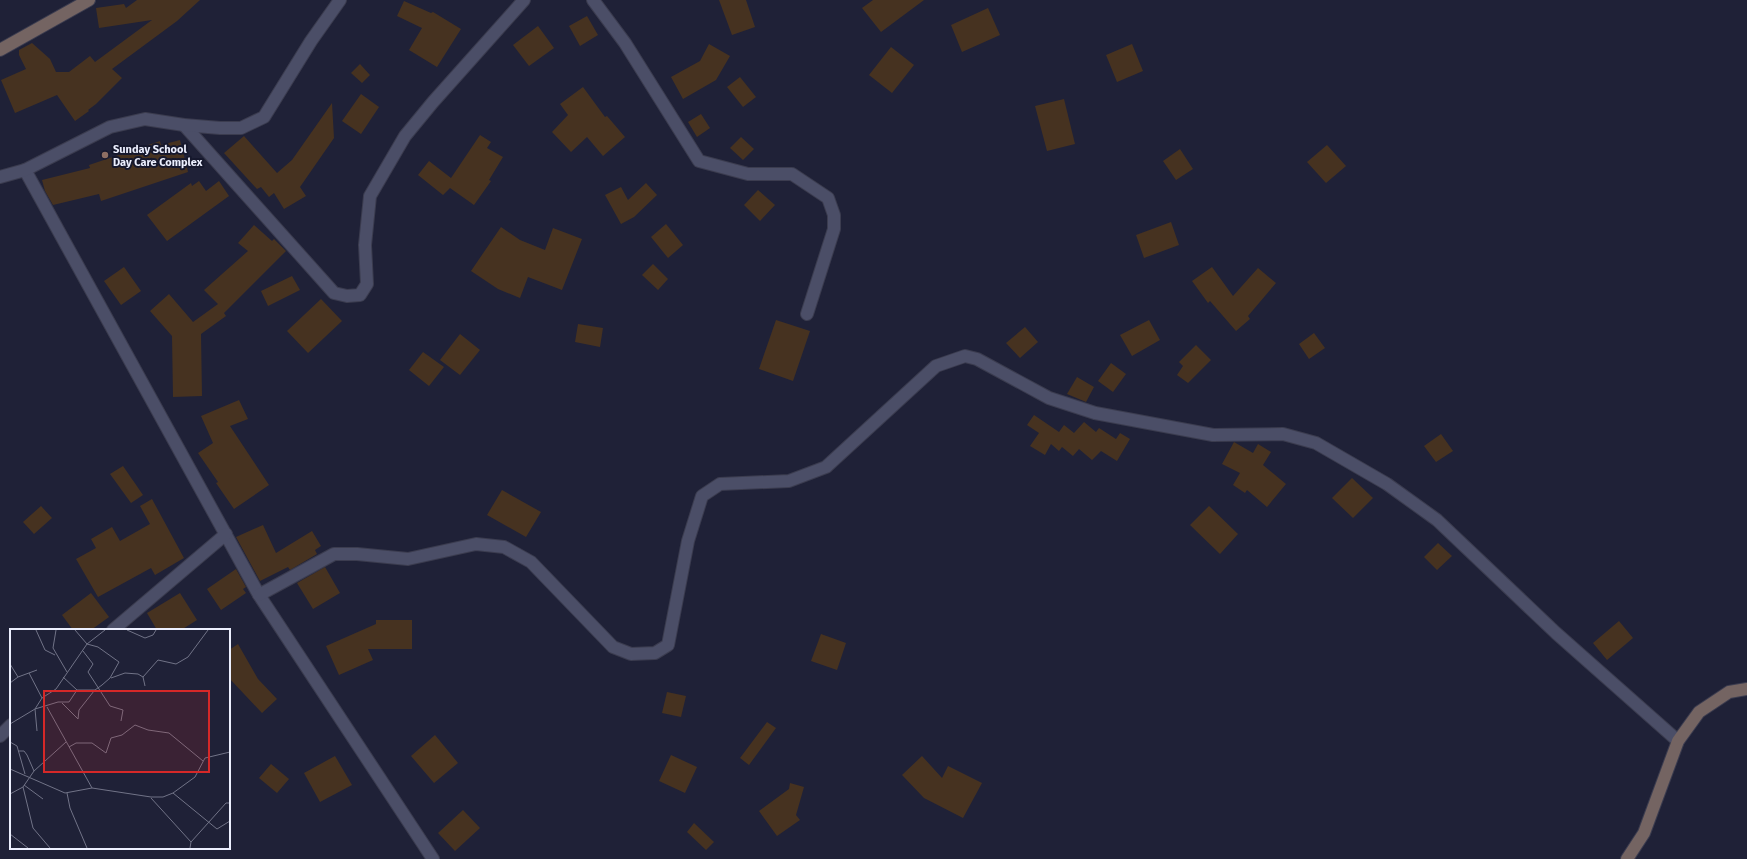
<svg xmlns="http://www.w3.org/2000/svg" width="1747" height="859" viewBox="0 0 1747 859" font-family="'Fira Sans',sans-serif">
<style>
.building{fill:#463220}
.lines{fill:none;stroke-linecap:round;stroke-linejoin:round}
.street-casing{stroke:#3b3c4f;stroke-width:14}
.secondary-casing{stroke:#3b3c4f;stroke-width:14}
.street{stroke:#4b4e67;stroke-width:12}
.secondary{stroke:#746462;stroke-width:12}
.education-dot{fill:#8d6e63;stroke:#16182d;stroke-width:1.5}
.labels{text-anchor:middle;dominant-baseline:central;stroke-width:4;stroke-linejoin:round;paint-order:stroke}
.poi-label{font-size:11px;font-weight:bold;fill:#eceffe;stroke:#16182d;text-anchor:start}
.inset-road{fill:none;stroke:#717387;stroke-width:1}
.view{fill:#d62828;fill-opacity:0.15;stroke:#d62828;stroke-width:2}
.inset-edge{fill:none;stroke:#eceffe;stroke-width:2}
</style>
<rect width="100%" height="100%" fill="#1f2137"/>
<g class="building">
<path d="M137 0H200L177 21 112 69 122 78 96 104 88 110 89 111 75 121 57 95 15 113 1 80 26 69 19 55V50L32 43 50 59 56 72H69L90 56 95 62 152 20 99 28 96 8 124 4 126 8Z"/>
<path d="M719 0H746L755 27 732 35Z"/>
<path d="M873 0H924L881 32 862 8Z"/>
<path d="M404 1 431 13 433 12 461 29 437 67 409 50 422 28 397 16Z"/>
<path d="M988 8 1000 35 962 52 951 25Z"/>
<path d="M587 16 598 35 580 46 569 26Z"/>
<path d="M538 26 554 48 529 66 513 45Z"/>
<path d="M709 44 730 56 716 80 683 99 671 77 700 61Z"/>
<path d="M1132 44 1143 71 1117 82 1106 55Z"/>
<path d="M891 47 914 65 892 93 869 75Z"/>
<path d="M360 64 370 75 362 83 351 73Z"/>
<path d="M740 77 756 97 743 107 727 87Z"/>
<path d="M583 87 605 117 607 116 625 137 603 156 587 137 571 152 552 132 568 115 560 104Z"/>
<path d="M361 94 379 107 361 134 342 121Z"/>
<path d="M1064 99 1075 144 1047 151 1035 106Z"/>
<path d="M332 103 334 138 300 187 306 196 284 209 274 193 269 197 261 187 257 189 224 153 244 136 277 173 292 160Z"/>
<path d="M701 114 710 128 697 137 688 122Z"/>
<path d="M480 135 491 142 487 148 503 157 489 180 491 181 474 205 450 188 443 195 418 175 429 161 451 178Z"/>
<path d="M741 137 754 149 743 160 730 148Z"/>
<path d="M180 140 188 172 101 201 99 194 53 205 45 191 42 180 90 168 89 165 160 141 161 145Z"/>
<path d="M1327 145 1346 166 1326 183 1307 162Z"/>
<path d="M1180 149 1193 169 1176 180 1163 161Z"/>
<path d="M199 181 206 191 219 181 229 196 167 241 147 215 191 183 192 186Z"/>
<path d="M646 183 657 195 634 217 621 224 605 195 621 187 628 200Z"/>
<path d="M758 190 775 205 760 221 744 205Z"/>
<path d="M1171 222 1179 245 1144 258 1136 235Z"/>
<path d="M666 224 683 245 668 258 651 237Z"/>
<path d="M254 225 272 241 274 239 286 251 224 313 226 316 201 334 202 396 173 397 172 336 150 311 169 294 193 322 218 304 204 290 248 251 238 243Z"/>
<path d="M501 227 520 240 545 250 553 228 582 239 562 290 528 277 520 298 498 289 471 271Z"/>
<path d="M653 264 668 279 658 290 642 275Z"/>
<path d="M124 267 141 291 121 305 104 281Z"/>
<path d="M1212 267 1233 296 1258 268 1276 283 1248 316 1250 319 1236 331 1210 301 1208 303 1192 281Z"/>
<path d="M292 276 300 290 268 306 261 291Z"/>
<path d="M321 299 342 321 308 353 287 331Z"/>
<path d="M776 320 810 331 793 381 759 369Z"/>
<path d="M1149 320 1160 340 1132 356 1120 335Z"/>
<path d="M578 324 603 328 600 347 575 342Z"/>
<path d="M1025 327 1038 342 1020 358 1006 343Z"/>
<path d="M1314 333 1325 348 1309 359 1299 344Z"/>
<path d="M460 334 480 350 460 375 440 360Z"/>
<path d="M1196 345 1211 360 1188 383 1177 375 1183 366 1179 362Z"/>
<path d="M423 352 444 367 429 386 409 370Z"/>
<path d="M1111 363 1126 374 1113 392 1098 381Z"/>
<path d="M1077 377 1094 387 1086 402 1067 394Z"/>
<path d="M239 400 248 419 230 426 269 485 234 509 216 483 218 482 198 453 213 443 201 416Z"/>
<path d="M1034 415 1059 432 1064 425 1074 433 1084 422 1096 432 1099 428 1116 439 1120 433 1130 439 1117 461 1101 451 1092 460 1079 449 1073 456 1062 447 1059 451 1051 444 1045 455 1030 446 1039 433 1027 425Z"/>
<path d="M1441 434 1453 451 1436 462 1424 446Z"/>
<path d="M1234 442 1253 453 1258 444 1271 452 1263 465 1286 484 1267 507 1247 490 1245 493 1233 485 1240 473 1222 464Z"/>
<path d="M123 466 143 495 131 503 110 474Z"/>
<path d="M1352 478 1373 498 1353 518 1332 498Z"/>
<path d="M502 490 541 512 526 537 487 515Z"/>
<path d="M152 499 184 558 155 575 151 568 98 597 76 559 96 548 91 539 112 527 120 541 150 524 140 506Z"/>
<path d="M41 506 52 518 34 534 23 522Z"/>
<path d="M1209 506 1238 534 1220 554 1190 525Z"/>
<path d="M263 525 276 553 312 531 321 546 315 550 317 554 290 570 288 567 260 581 236 537Z"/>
<path d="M1438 543 1452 556 1437 570 1424 557Z"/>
<path d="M325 567 340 593 313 609 297 583Z"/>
<path d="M236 569 246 587 243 589 246 593 221 610 207 589Z"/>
<path d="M91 593 109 617 91 630H73L62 615Z"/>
<path d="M180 593 197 620 181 630H157L147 613Z"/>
<path d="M376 620H412V649H368L373 660 339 675 326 646 376 624Z"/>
<path d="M1619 621 1633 638 1607 660 1593 643Z"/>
<path d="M821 634 846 643 837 670 811 661Z"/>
<path d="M238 644 258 679 277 699 262 713 229 678V650Z"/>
<path d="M667 692 686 696 681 717 662 713Z"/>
<path d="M767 722 776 728 749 765 740 758Z"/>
<path d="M435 735 458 763 434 783 411 756Z"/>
<path d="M671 755 697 767 685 793 659 781Z"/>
<path d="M335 756 352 785 320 802 304 773Z"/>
<path d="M922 756 942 778 948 766 982 783 963 818 924 798 902 775Z"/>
<path d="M271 764 289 779 277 793 259 778Z"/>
<path d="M790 783 804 787 796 815 800 820 777 836 759 811 789 789Z"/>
<path d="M463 810 480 828 455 851 438 833Z"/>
<path d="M694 823 714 842 706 850 687 832Z"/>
</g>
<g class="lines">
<g class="street-casing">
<g id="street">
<path d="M593 0 625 43 699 161 748 174H792L828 198 834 215V229L807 314"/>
<path d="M184 125 334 293 347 296 360 295 367 284 365 245 370 196 405 136 433 102 524 0"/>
<path d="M25 170 259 595 433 859"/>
<path d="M0 177 25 170 110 127 145 119 184 125 220 128H241L264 117 311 41 340 0"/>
<path d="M259 595 334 554H357L408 559 476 544 504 547 531 562 613 647 631 654 655 653 668 645 688 541 702 496 720 484 789 481 826 467 936 366 965 356 977 359 1049 398 1095 413 1213 435 1283 434 1316 443 1387 484 1437 520 1556 633 1678 741"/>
<path d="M113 630 226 534"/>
<path d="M0 736 11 725"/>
</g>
</g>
<g class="secondary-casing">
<g id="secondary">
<path d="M0 50 89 0"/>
<path d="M1627 859 1644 833 1678 741 1699 712 1729 692 1747 689"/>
</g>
</g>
<use href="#street" class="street"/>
<use href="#secondary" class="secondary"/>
</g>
<circle class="education-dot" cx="105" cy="155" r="4"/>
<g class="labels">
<g class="poi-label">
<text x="113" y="149">Sunday School<tspan x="113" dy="13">Day Care Complex</tspan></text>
</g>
</g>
<g transform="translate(10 629)">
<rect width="220" height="220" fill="#1f2137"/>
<path class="inset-road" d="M26 1 35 21 45 26M46 1 43 19 57 43M65 1 77 15 88 18 109 33 100 49 92 56 85 61H67M117 1 135 9 143 6 146 1M73 22 83 35 78 43 100 77 113 81 111 92M0 35 8 48M19 44 32 69M133 48 148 31 166 35 178 28 198 1M101 49 115 44 128 45 133 48 135 57M0 54 8 48 27 41M52 74 68 90 69 81 84 62M37 78 82 159M0 95 25 80 32 69 46 60 77 15 95 1M27 102 25 80 48 73H59L67 61 53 48M0 113 7 117 15 145M59 118 66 114H82L96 124 101 109 112 106 125 96 138 101 159 104 193 132M8 122H14L17 126 24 142M0 140 55 164 82 159 141 168H153L163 164 185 148 195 129 220 123M14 156 33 170M57 164 60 179 77 219M163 164 207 200 220 192M0 165 13 158M141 169 181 213 180 219M0 205 18 219M181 213 216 174H220M40 219 23 199 13 158 24 142 56 113"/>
<path class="view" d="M34 62H199V143H34Z"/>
<rect width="220" height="220" class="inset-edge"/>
</g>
</svg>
